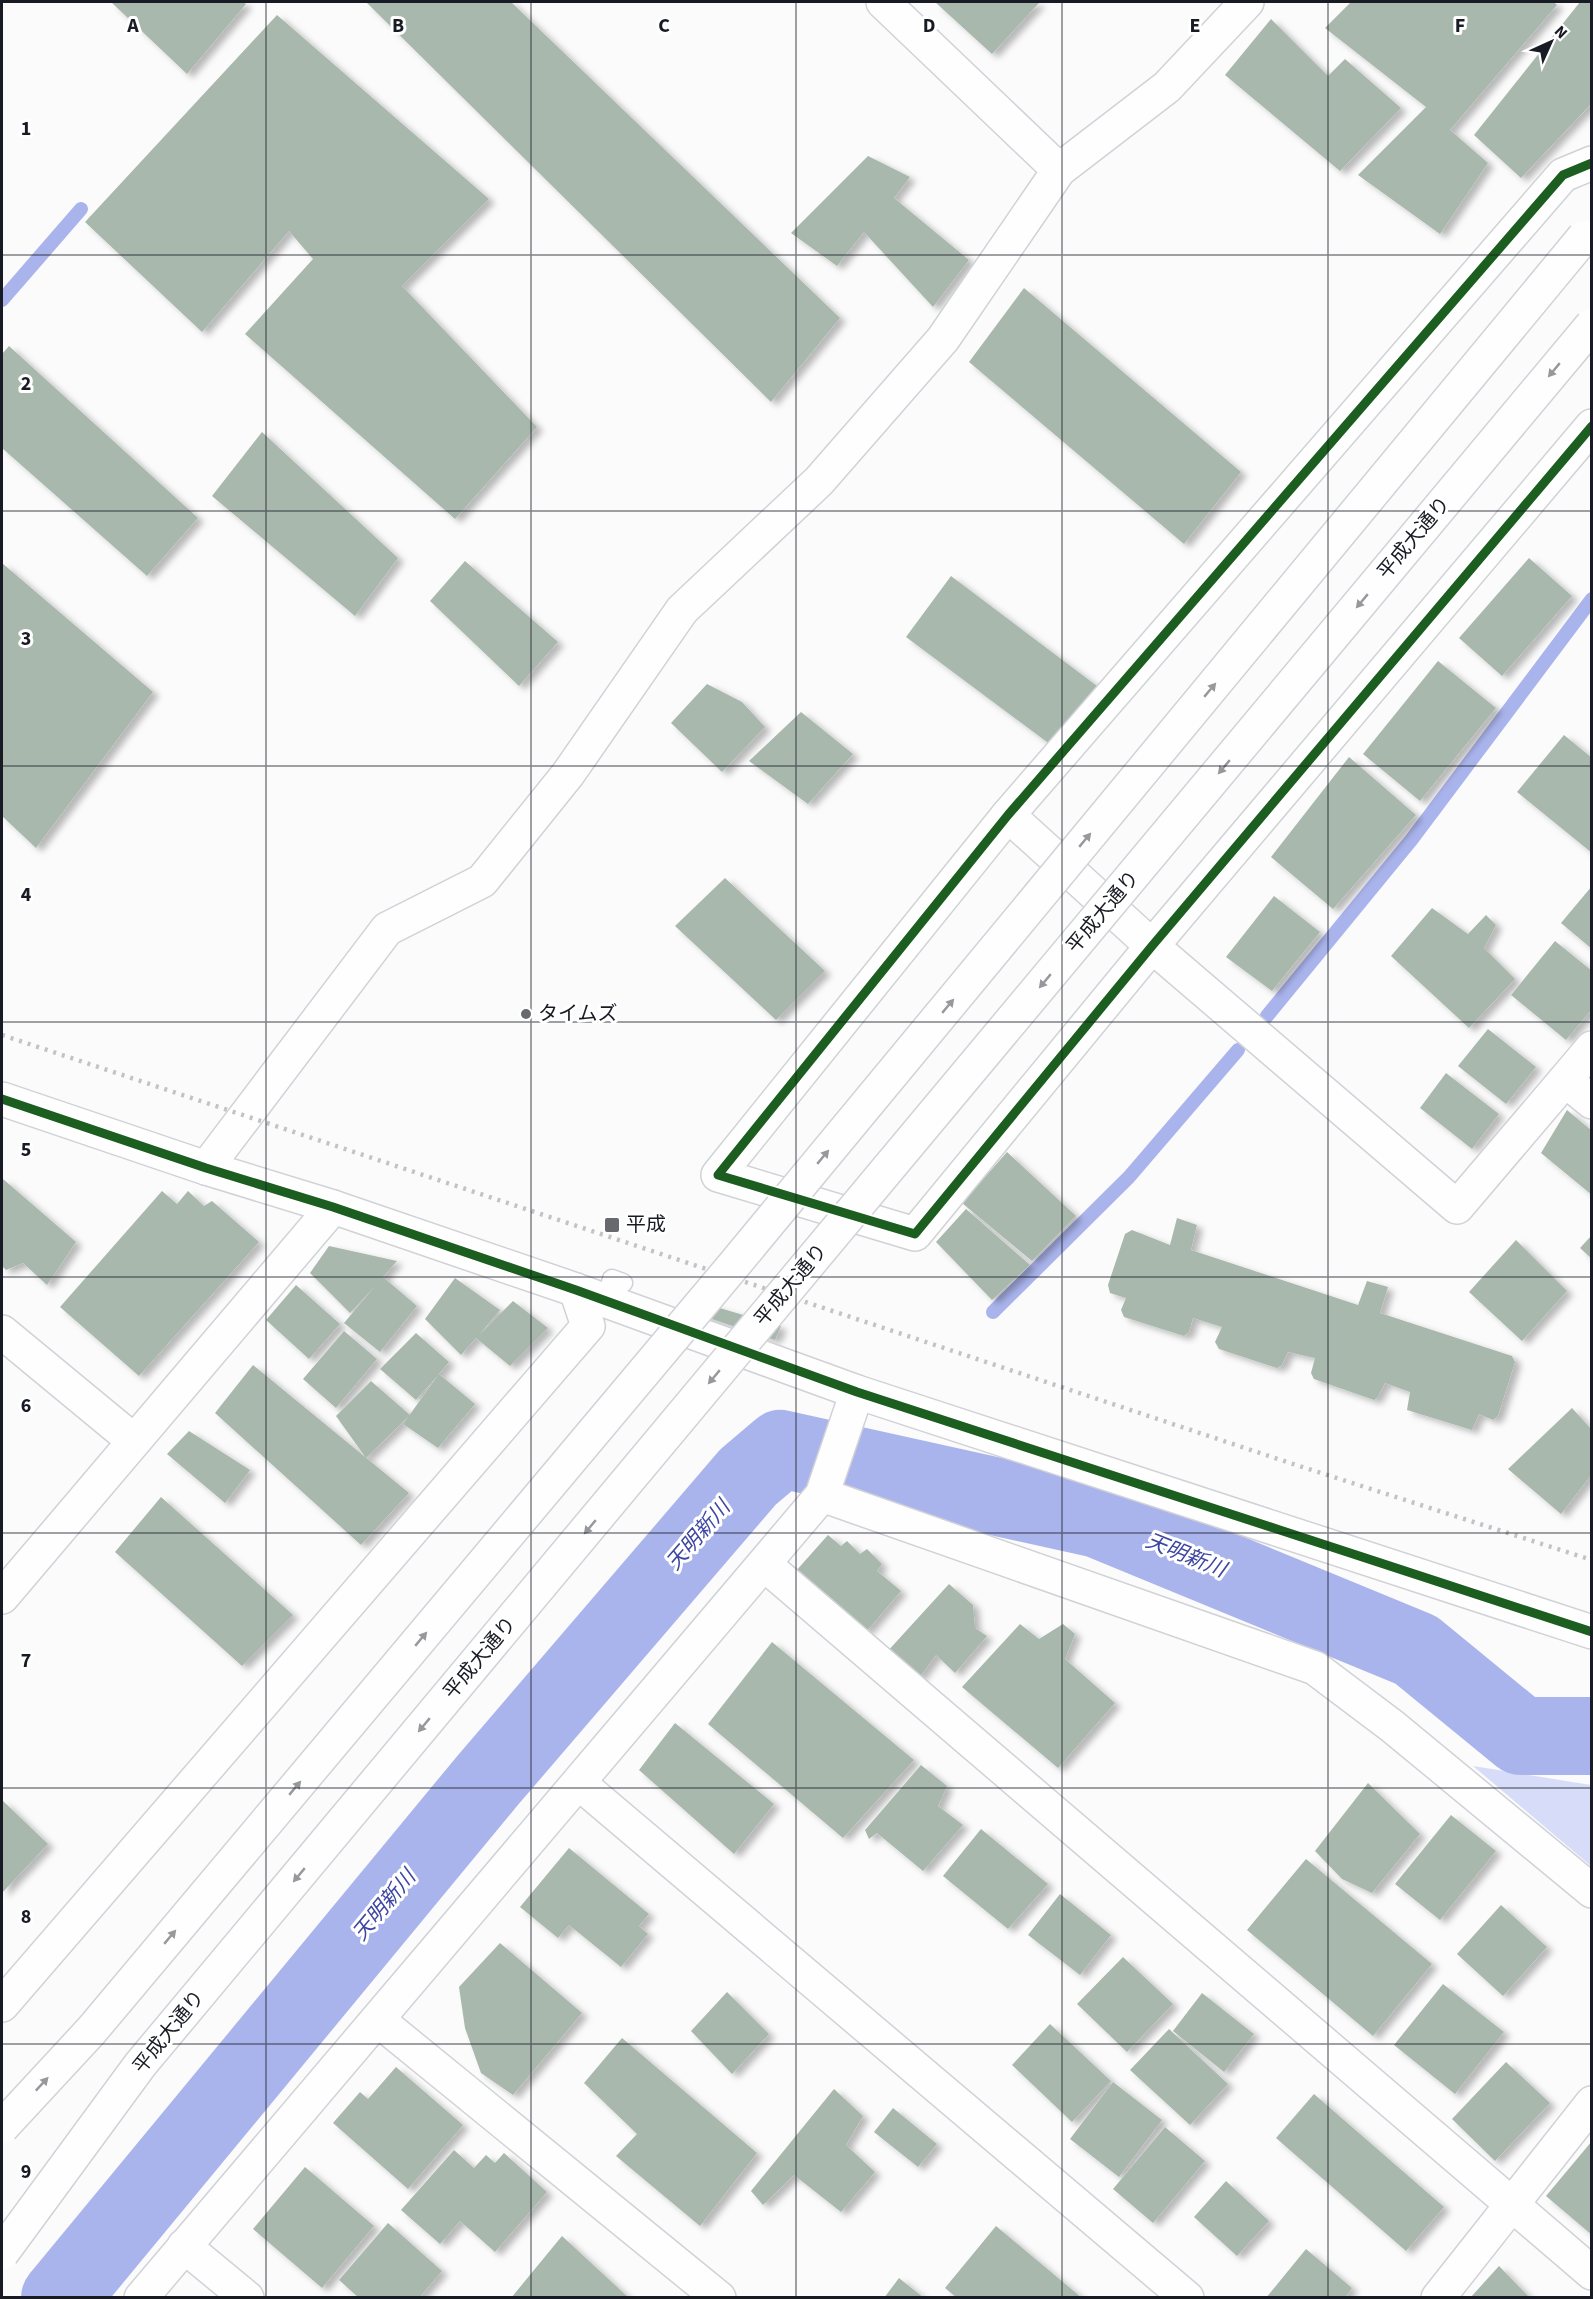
<svg xmlns="http://www.w3.org/2000/svg" width="1593" height="2299" viewBox="0 0 1593 2299" font-family="'Source Sans 3','Noto Sans JP',sans-serif">
<style>
.green{fill:#d7ddf8}
.lines{fill:none;stroke-linecap:round;stroke-linejoin:round}
.stream{stroke:#aab4ec;stroke-width:14}
.river{stroke:#aab4ec;stroke-width:78}
.building{fill:#a8b8ad;filter:url(#shadow)}
.service-casing{stroke:#d1d2d7;stroke-width:21}
.minor-casing{stroke:#d1d2d7;stroke-width:36}
.service{stroke:#fefefe;stroke-width:18}
.minor{stroke:#fefefe;stroke-width:33}
.rail{stroke:#c2c3c4;stroke-width:4.5;stroke-dasharray:3 6;stroke-linecap:butt}
.tertiary-bridge-casing{stroke:#d1d2d7;stroke-width:36;stroke-linecap:butt}
.tertiary-bridge{stroke:#fefefe;stroke-width:33}
.cycleway-casing{stroke:#fff;stroke-width:13}
.cycleway{stroke:#1b5e20;stroke-width:9}
.oneway{fill:#97989c}
.grid{fill:none;stroke:#191b24;stroke-width:1.5;stroke-opacity:0.55}
.poi-dot{fill:#68696f;stroke:#fff;stroke-width:2}
.labels{text-anchor:middle;dominant-baseline:central;stroke-width:6;stroke-linejoin:round;paint-order:stroke}
.street-label{font-size:20px;fill:#191b24;stroke:#fff}
.poi-label{font-size:20px;fill:#191b24;stroke:#fff;text-anchor:start}
.water-label{font-size:21px;font-style:italic;fill:#3d46a2;stroke:#fff}
.grid-label{font-size:20px;text-anchor:middle;font-weight:bold;fill:#191b24;stroke:#fff;stroke-width:6;stroke-linejoin:round;paint-order:stroke}
</style>
<defs>
<filter id="shadow"><feDropShadow dx="6" dy="4" stdDeviation="3" flood-color="#0004"/></filter>
</defs>
<rect width="100%" height="100%" fill="#fbfbfb"/>
<path class="green" d="M1473 1766 1591 1785V1866Z"/>
<g class="lines">
<g class="stream">
<path d="M2 300 81 209"/>
<path d="M1267 1016 1412 839 1592 599"/>
<path d="M993 1312 1129 1177 1238 1050"/>
</g>
<path class="river" d="M60 2298 488 1780 748 1477 781 1449 1098 1519 1416 1650 1521 1736H1592"/>
</g>
<g class="building">
<path d="M111 2H243L246 4 187 74Z"/>
<path d="M366 2H511L840 318 771 402Z"/>
<path d="M935 2H1038L1039 3 992 54Z"/>
<path d="M1351 2H1554L1557 5 1450 130 1488 163 1440 234 1358 175 1426 107 1325 28Z"/>
<path d="M1580 2H1592V103L1521 178 1474 135Z"/>
<path d="M277 15 489 199 402 286 537 427 455 519 245 334 313 259 289 231 202 332 85 222Z"/>
<path d="M1271 19 1328 76 1345 59 1401 108 1340 171 1225 75Z"/>
<path d="M868 156 910 177 894 198 969 260 933 307 864 232 837 266 791 233Z"/>
<path d="M1024 288 1241 472 1184 544 969 362Z"/>
<path d="M9 346 198 518 147 576 2 448V354Z"/>
<path d="M262 432 398 558 355 616 212 496Z"/>
<path d="M1529 558 1572 596 1502 676 1459 638Z"/>
<path d="M465 561 558 642 519 686 430 601Z"/>
<path d="M2 563 153 692 36 848 2 816Z"/>
<path d="M951 576 1101 689 1051 745 906 637Z"/>
<path d="M1438 661 1496 708 1420 801 1363 754Z"/>
<path d="M707 684 742 702 765 727 722 772 671 723Z"/>
<path d="M801 712 853 754 808 804 749 761Z"/>
<path d="M1564 735 1592 758V853L1517 792Z"/>
<path d="M1349 757 1416 815 1333 909 1271 857Z"/>
<path d="M725 878 825 971 776 1020 675 926Z"/>
<path d="M1592 886V949L1561 923Z"/>
<path d="M1274 896 1320 932 1272 991 1226 957Z"/>
<path d="M1432 908 1468 934 1486 915 1496 925 1484 948 1515 979 1469 1028 1391 956Z"/>
<path d="M1555 941 1592 971V1009L1566 1040 1511 995Z"/>
<path d="M1488 1029 1536 1067 1506 1104 1458 1066Z"/>
<path d="M1446 1073 1499 1114 1472 1149 1420 1108Z"/>
<path d="M1567 1110 1592 1131V1195L1541 1153Z"/>
<path d="M1007 1152 1076 1216 1032 1261 962 1203Z"/>
<path d="M3 1179 76 1242 47 1285 23 1263 6 1270 2 1266V1181Z"/>
<path d="M162 1191 177 1204 188 1191 204 1206 212 1201 259 1242 139 1376 60 1307Z"/>
<path d="M966 1209 1030 1265 992 1300 936 1242Z"/>
<path d="M1177 1218 1197 1225 1191 1250 1358 1305 1367 1281 1388 1287 1380 1313 1512 1356 1515 1362 1498 1416 1493 1420 1479 1414 1472 1430 1407 1410 1410 1392 1385 1383 1377 1398 1374 1400 1314 1379 1311 1373 1315 1358 1288 1352 1282 1365 1277 1368 1219 1349 1215 1342 1222 1327 1193 1318 1189 1332 1184 1336 1124 1317 1121 1310 1126 1298 1110 1293 1108 1285 1125 1234 1132 1230 1170 1245Z"/>
<path d="M1592 1235V1259L1580 1248Z"/>
<path d="M1516 1240 1567 1291 1522 1341 1469 1292Z"/>
<path d="M329 1246 397 1261 383 1277 417 1306 380 1352 344 1323 376 1285 350 1313 310 1273Z"/>
<path d="M455 1278 500 1310 479 1335 513 1301 548 1328 510 1366 476 1338 461 1355 425 1319Z"/>
<path d="M296 1285 340 1324 309 1359 266 1320Z"/>
<path d="M689 1299 781 1326 775 1340 685 1310Z"/>
<path d="M344 1331 377 1359 336 1408 303 1379Z"/>
<path d="M416 1333 449 1362 439 1374 475 1404 438 1448 403 1424 439 1374 416 1400 380 1369Z"/>
<path d="M253 1365 409 1493 361 1545 215 1413Z"/>
<path d="M371 1381 410 1415 366 1458 336 1416Z"/>
<path d="M1572 1408 1592 1430V1474L1561 1514 1508 1469Z"/>
<path d="M189 1431 250 1470 225 1503 167 1454Z"/>
<path d="M161 1497 293 1615 242 1666 115 1552Z"/>
<path d="M828 1535 841 1546 847 1541 860 1554 867 1549 882 1564 877 1571 901 1591 866 1632 795 1572Z"/>
<path d="M949 1584 973 1605 975 1628 987 1636 955 1673 936 1655 919 1678 886 1653Z"/>
<path d="M1020 1624 1039 1639 1063 1624 1075 1634 1065 1659 1115 1703 1058 1768 962 1687Z"/>
<path d="M772 1642 914 1760 843 1838 708 1724Z"/>
<path d="M675 1723 774 1804 734 1854 639 1770Z"/>
<path d="M921 1765 947 1786 938 1806 963 1825 923 1871 877 1833 869 1839 865 1830Z"/>
<path d="M1368 1783 1420 1834 1372 1893 1342 1879 1315 1851Z"/>
<path d="M2 1800 48 1844 2 1893Z"/>
<path d="M1451 1815 1496 1851 1440 1920 1395 1884Z"/>
<path d="M981 1829 1048 1884 1008 1929 943 1876Z"/>
<path d="M569 1848 649 1914 639 1926 648 1934 621 1967 569 1925 558 1938 520 1907Z"/>
<path d="M1306 1859 1432 1964 1373 2036 1247 1930Z"/>
<path d="M1060 1894 1111 1935 1080 1975 1028 1935Z"/>
<path d="M1501 1905 1547 1947 1503 1996 1457 1954Z"/>
<path d="M500 1943 582 2013 513 2095 481 2073 465 2028 459 1987Z"/>
<path d="M1123 1957 1173 2004 1127 2052 1077 2004Z"/>
<path d="M1443 1984 1504 2032 1455 2094 1394 2045Z"/>
<path d="M727 1992 769 2034 732 2074 691 2031Z"/>
<path d="M1202 1993 1254 2034 1224 2072 1173 2031Z"/>
<path d="M1050 2024 1111 2081 1072 2122 1012 2065Z"/>
<path d="M1169 2029 1228 2084 1190 2125 1130 2070Z"/>
<path d="M622 2038 757 2153 700 2226 616 2156 637 2134 584 2083Z"/>
<path d="M1506 2062 1550 2103 1495 2161 1452 2119Z"/>
<path d="M396 2067 463 2125 408 2189 333 2123 360 2092 368 2099Z"/>
<path d="M1113 2082 1162 2120 1119 2177 1070 2139Z"/>
<path d="M834 2089 863 2116 846 2145 875 2172 841 2212 794 2175 763 2205 751 2191Z"/>
<path d="M1314 2094 1444 2207 1406 2251 1276 2138Z"/>
<path d="M893 2108 937 2144 918 2167 874 2132Z"/>
<path d="M1165 2127 1205 2161 1153 2223 1113 2189Z"/>
<path d="M1592 2141V2235L1546 2196Z"/>
<path d="M454 2150 474 2168 486 2155 495 2163 504 2153 547 2192 495 2252 460 2221 440 2244 401 2210Z"/>
<path d="M305 2167 374 2226 322 2288 253 2229Z"/>
<path d="M1226 2181 1269 2221 1237 2256 1194 2217Z"/>
<path d="M388 2223 442 2271 419 2298H359L339 2280Z"/>
<path d="M996 2226 1082 2298H957L945 2288Z"/>
<path d="M562 2236 629 2298H511Z"/>
<path d="M1306 2249 1352 2288 1345 2298H1266Z"/>
<path d="M1499 2266 1530 2298H1470Z"/>
<path d="M899 2278 924 2298H884Z"/>
</g>
<g class="lines">
<g class="service-casing">
<path id="service" d="M606 1301 612 1279 623 1283"/>
</g>
<g class="minor-casing">
<g id="minor">
<path d="M883 2 1059 170"/>
<path d="M1592 163 1563 175 1008 815 718 1175 915 1234 1152 946 1592 426"/>
<path d="M1008 815 1152 946 1457 1207 1565 1080 1592 1102"/>
<path d="M1565 1080 1592 1048"/>
<path d="M2 1099 206 1168 333 1207 576 1290 857 1392 1592 1632"/>
<path d="M206 1168 387 929 482 881 568 774 682 610 819 481 943 339 1059 170 1167 87 1247 2"/>
<path d="M2 1332 134 1441"/>
<path d="M822 1495 1315 1668 1392 1726 1592 1891"/>
<path d="M764 1564 1592 2273"/>
<path d="M2 1597 333 1207"/>
<path d="M579 1783 1187 2298"/>
<path d="M2 2005 588 1326 576 1290"/>
<path d="M378 2020 719 2298"/>
<path d="M184 2246 247 2298"/>
<path d="M141 2298 822 1495 857 1392"/>
<path d="M1438 2298 1592 2103"/>
</g>
</g>
<use href="#service" class="service"/>
<use href="#minor" class="minor"/>
<path class="rail" d="M2 1035 1290 1463 1592 1560"/>
<g class="tertiary-bridge-casing">
<g id="tertiary-bridge">
<path d="M2 2127 91 2031 733 1266 1584 237"/>
<path d="M2 2253 140 2065 1592 325"/>
</g>
</g>
<use href="#tertiary-bridge" class="tertiary-bridge"/>
<g class="cycleway-casing">
<g id="cycleway">
<path d="M1592 163 1563 175 1008 815 718 1175 915 1234 1152 946 1592 426"/>
<path d="M2 1099 206 1168 333 1207 576 1290 857 1392 1592 1632"/>
</g>
</g>
<use href="#cycleway" class="cycleway"/>
</g>
<defs><path id="oneway-solid" d="M-6-.8H1V-3.2L6.5 0L1 3.2V.8H-6Z" transform="scale(1.5)"/></defs>
<g class="oneway">
<use href="#oneway-solid" transform="translate(1554 370) rotate(130)"/>
<use href="#oneway-solid" transform="translate(1362 601) rotate(130)"/>
<use href="#oneway-solid" transform="translate(1210 690) rotate(-50)"/>
<use href="#oneway-solid" transform="translate(1224 767) rotate(130)"/>
<use href="#oneway-solid" transform="translate(1085 840) rotate(-50)"/>
<use href="#oneway-solid" transform="translate(1045 981) rotate(130)"/>
<use href="#oneway-solid" transform="translate(948 1006) rotate(-50)"/>
<use href="#oneway-solid" transform="translate(823 1157) rotate(-50)"/>
<use href="#oneway-solid" transform="translate(714 1377) rotate(130)"/>
<use href="#oneway-solid" transform="translate(590 1527) rotate(130)"/>
<use href="#oneway-solid" transform="translate(421 1639) rotate(-50)"/>
<use href="#oneway-solid" transform="translate(424 1725) rotate(130)"/>
<use href="#oneway-solid" transform="translate(295 1788) rotate(-50)"/>
<use href="#oneway-solid" transform="translate(299 1875) rotate(130)"/>
<use href="#oneway-solid" transform="translate(170 1937) rotate(-50)"/>
<use href="#oneway-solid" transform="translate(42 2084) rotate(-47)"/>
</g>
<path class="grid" d="M266 2V2298M531 2V2298M796 2V2298M1062 2V2298M1328 2V2298M2 255H1592M2 511H1592M2 766H1592M2 1022H1592M2 1277H1592M2 1533H1592M2 1788H1592M2 2044H1592"/>
<g class="poi-dot">
<circle cx="526" cy="1014" r="6"/>
<rect x="604" y="1217" width="16" height="16" rx="3"/>
</g>
<g class="labels">
<g class="street-label">
<text transform="translate(1414 538) rotate(-50)">平成大通り</text>
<text transform="translate(1103 912) rotate(-50)">平成大通り</text>
<text transform="translate(791 1285) rotate(-50)">平成大通り</text>
<text transform="translate(480 1658) rotate(-50)">平成大通り</text>
<text transform="translate(169 2032) rotate(-51)">平成大通り</text>
</g>
<g class="poi-label">
<text x="538" y="1014">タイムズ</text>
<text x="626" y="1225">平成</text>
</g>
<g class="water-label">
<text transform="translate(698 1535) rotate(-49)">天明新川</text>
<text transform="translate(1186 1555) rotate(22)">天明新川</text>
<text transform="translate(384 1905) rotate(-50)">天明新川</text>
</g>
</g>
<g class="grid-label">
<text x="133" y="32">A</text>
<text x="398" y="32">B</text>
<text x="664" y="32">C</text>
<text x="929" y="32">D</text>
<text x="1195" y="32">E</text>
<text x="1460" y="32">F</text>
<text x="26" y="135">1</text>
<text x="26" y="390">2</text>
<text x="26" y="645">3</text>
<text x="26" y="901">4</text>
<text x="26" y="1156">5</text>
<text x="26" y="1412">6</text>
<text x="26" y="1667">7</text>
<text x="26" y="1923">8</text>
<text x="26" y="2178">9</text>
</g>
<rect width="1593" height="2299" fill="none" stroke="#191b24" stroke-width="6"/>
<g transform="translate(1551 42) rotate(45)" stroke="#ffffff" stroke-width="4.5" paint-order="stroke">
<path d="M0-4.5L10 22L0 15L-10 22Z" fill="#191b24"/>
<text y="-9" font-size="16" font-weight="bold" text-anchor="middle" fill="#191b24">N</text>
</g>
</svg>
